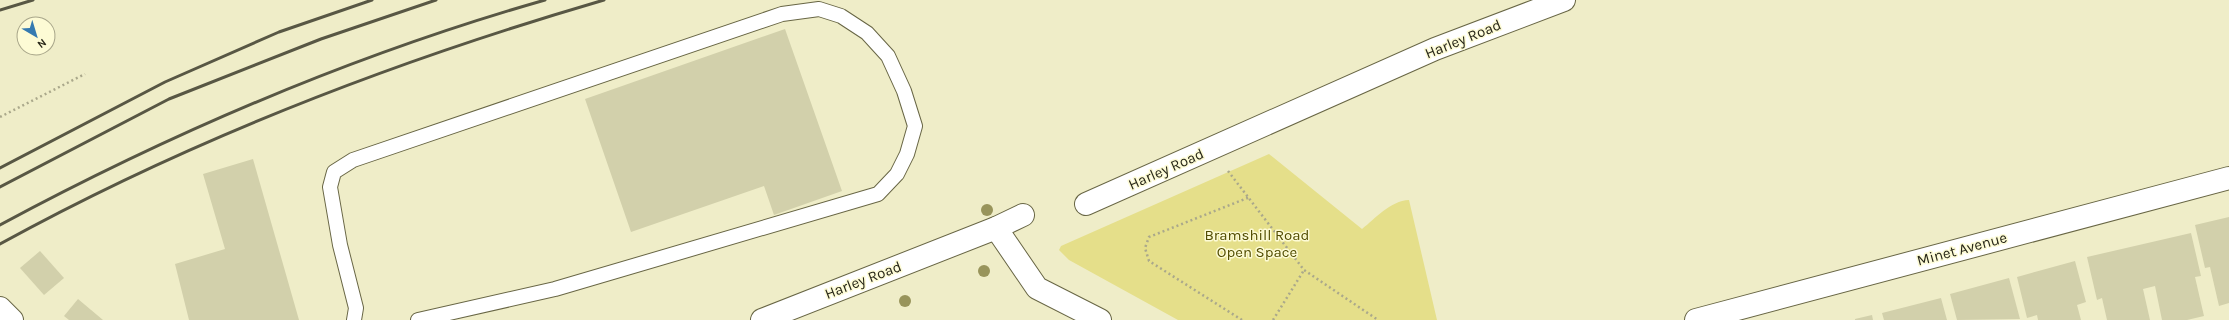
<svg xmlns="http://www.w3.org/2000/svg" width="2229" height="320" viewBox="0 0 2229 320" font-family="Karla,sans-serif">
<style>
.green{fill:#e5df8a}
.building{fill:#d2d0ab}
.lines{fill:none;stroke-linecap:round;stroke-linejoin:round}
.service-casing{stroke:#686645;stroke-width:16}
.minor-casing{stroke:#686645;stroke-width:24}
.primary-casing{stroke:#686645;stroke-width:24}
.path{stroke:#aaa88b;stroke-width:2.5;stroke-dasharray:2 3;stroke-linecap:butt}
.service{stroke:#fff;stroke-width:14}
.minor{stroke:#fff;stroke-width:22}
.primary{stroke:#fff;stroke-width:22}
.rail{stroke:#585744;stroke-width:3}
.tree{fill:#98945b}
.labels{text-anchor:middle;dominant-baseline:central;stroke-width:3;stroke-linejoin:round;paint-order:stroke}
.street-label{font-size:15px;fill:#282719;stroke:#fdfbd5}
.park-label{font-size:15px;fill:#514c01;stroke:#fdfbd5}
</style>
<rect width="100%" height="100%" fill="#efedc8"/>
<path class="green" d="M1269 154 1362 229C1376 218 1390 201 1409 200L1437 320H1178L1069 260 1059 250 1061 246Z"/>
<g class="building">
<path d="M785 29 842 191 774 215 764 186 631 232 585 99Z"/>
<path d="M253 159 299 320H189L175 264 225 249 203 174Z"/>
<path d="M2229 217V303L2219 306 2210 267 2205 268 2195 225Z"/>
<path d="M2191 233 2201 276 2195 277 2204 316 2187 320H2162L2155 286 2143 289 2150 320H2107L2102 298 2097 300 2087 257Z"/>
<path d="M40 251 64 278 44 295 20 268Z"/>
<path d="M2075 261 2086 302 2077 305 2081 320H2038L2037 315 2027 318 2017 277Z"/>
<path d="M2009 278 2020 319 1957 320 1950 294Z"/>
<path d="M1941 298 1947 320H1884L1882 313Z"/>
<path d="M78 299 103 320H69L64 316Z"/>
<path d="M1872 315 1873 320H1855V319Z"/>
</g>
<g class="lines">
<g class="service-casing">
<path id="service" d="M354 320 356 308 340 245 330 187 334 172 353 160 782 14 819 9 841 16 867 33 888 56 904 91 915 126 907 154 897 174 878 194 555 289 418 320"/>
</g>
<g class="minor-casing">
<g id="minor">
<path d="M1086 204 1435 49 1564 0"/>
<path d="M996 228 1037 288 1100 320"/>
<path d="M762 320 996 228 1023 215"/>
<path d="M1696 320 2229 178"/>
</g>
</g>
<g class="primary-casing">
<path id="primary" d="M0 308 12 320"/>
</g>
<g class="path">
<path d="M0 117 85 74"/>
<path d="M1228 171 1304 270 1378 320"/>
<path d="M1242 320 1149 261 1145 248 1149 237 1250 197"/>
<path d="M1273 320 1304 270"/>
</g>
<use href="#service" class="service"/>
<use href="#minor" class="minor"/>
<use href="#primary" class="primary"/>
<g class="rail">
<path d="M0 10 33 0"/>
<path d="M0 168 165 82 279 32 372 0"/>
<path d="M0 187 169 99 321 39 436 0"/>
<path d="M0 225C173 132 356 54 545 0"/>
<path d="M0 244C191 139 395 61 604 0"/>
</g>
</g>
<g class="tree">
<circle cx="987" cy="210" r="6"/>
<circle cx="984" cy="271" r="6"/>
<circle cx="905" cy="301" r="6"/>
</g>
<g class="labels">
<g class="street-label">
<text transform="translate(1463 39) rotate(-22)">Harley Road</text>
<text transform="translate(1166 169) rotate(-24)">Harley Road</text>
<text transform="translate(1962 249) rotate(-15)">Minet Avenue</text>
<text transform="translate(863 280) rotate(-21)">Harley Road</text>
</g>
<g class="park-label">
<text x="1257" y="235">Bramshill Road<tspan x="1257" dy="17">Open Space</tspan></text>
</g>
</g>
<g transform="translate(36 36) rotate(142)"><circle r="19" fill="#fdfbd5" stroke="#a8a68a"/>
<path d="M0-3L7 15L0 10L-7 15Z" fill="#357ab0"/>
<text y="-6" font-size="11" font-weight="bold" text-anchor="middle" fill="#282719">N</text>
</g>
</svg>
